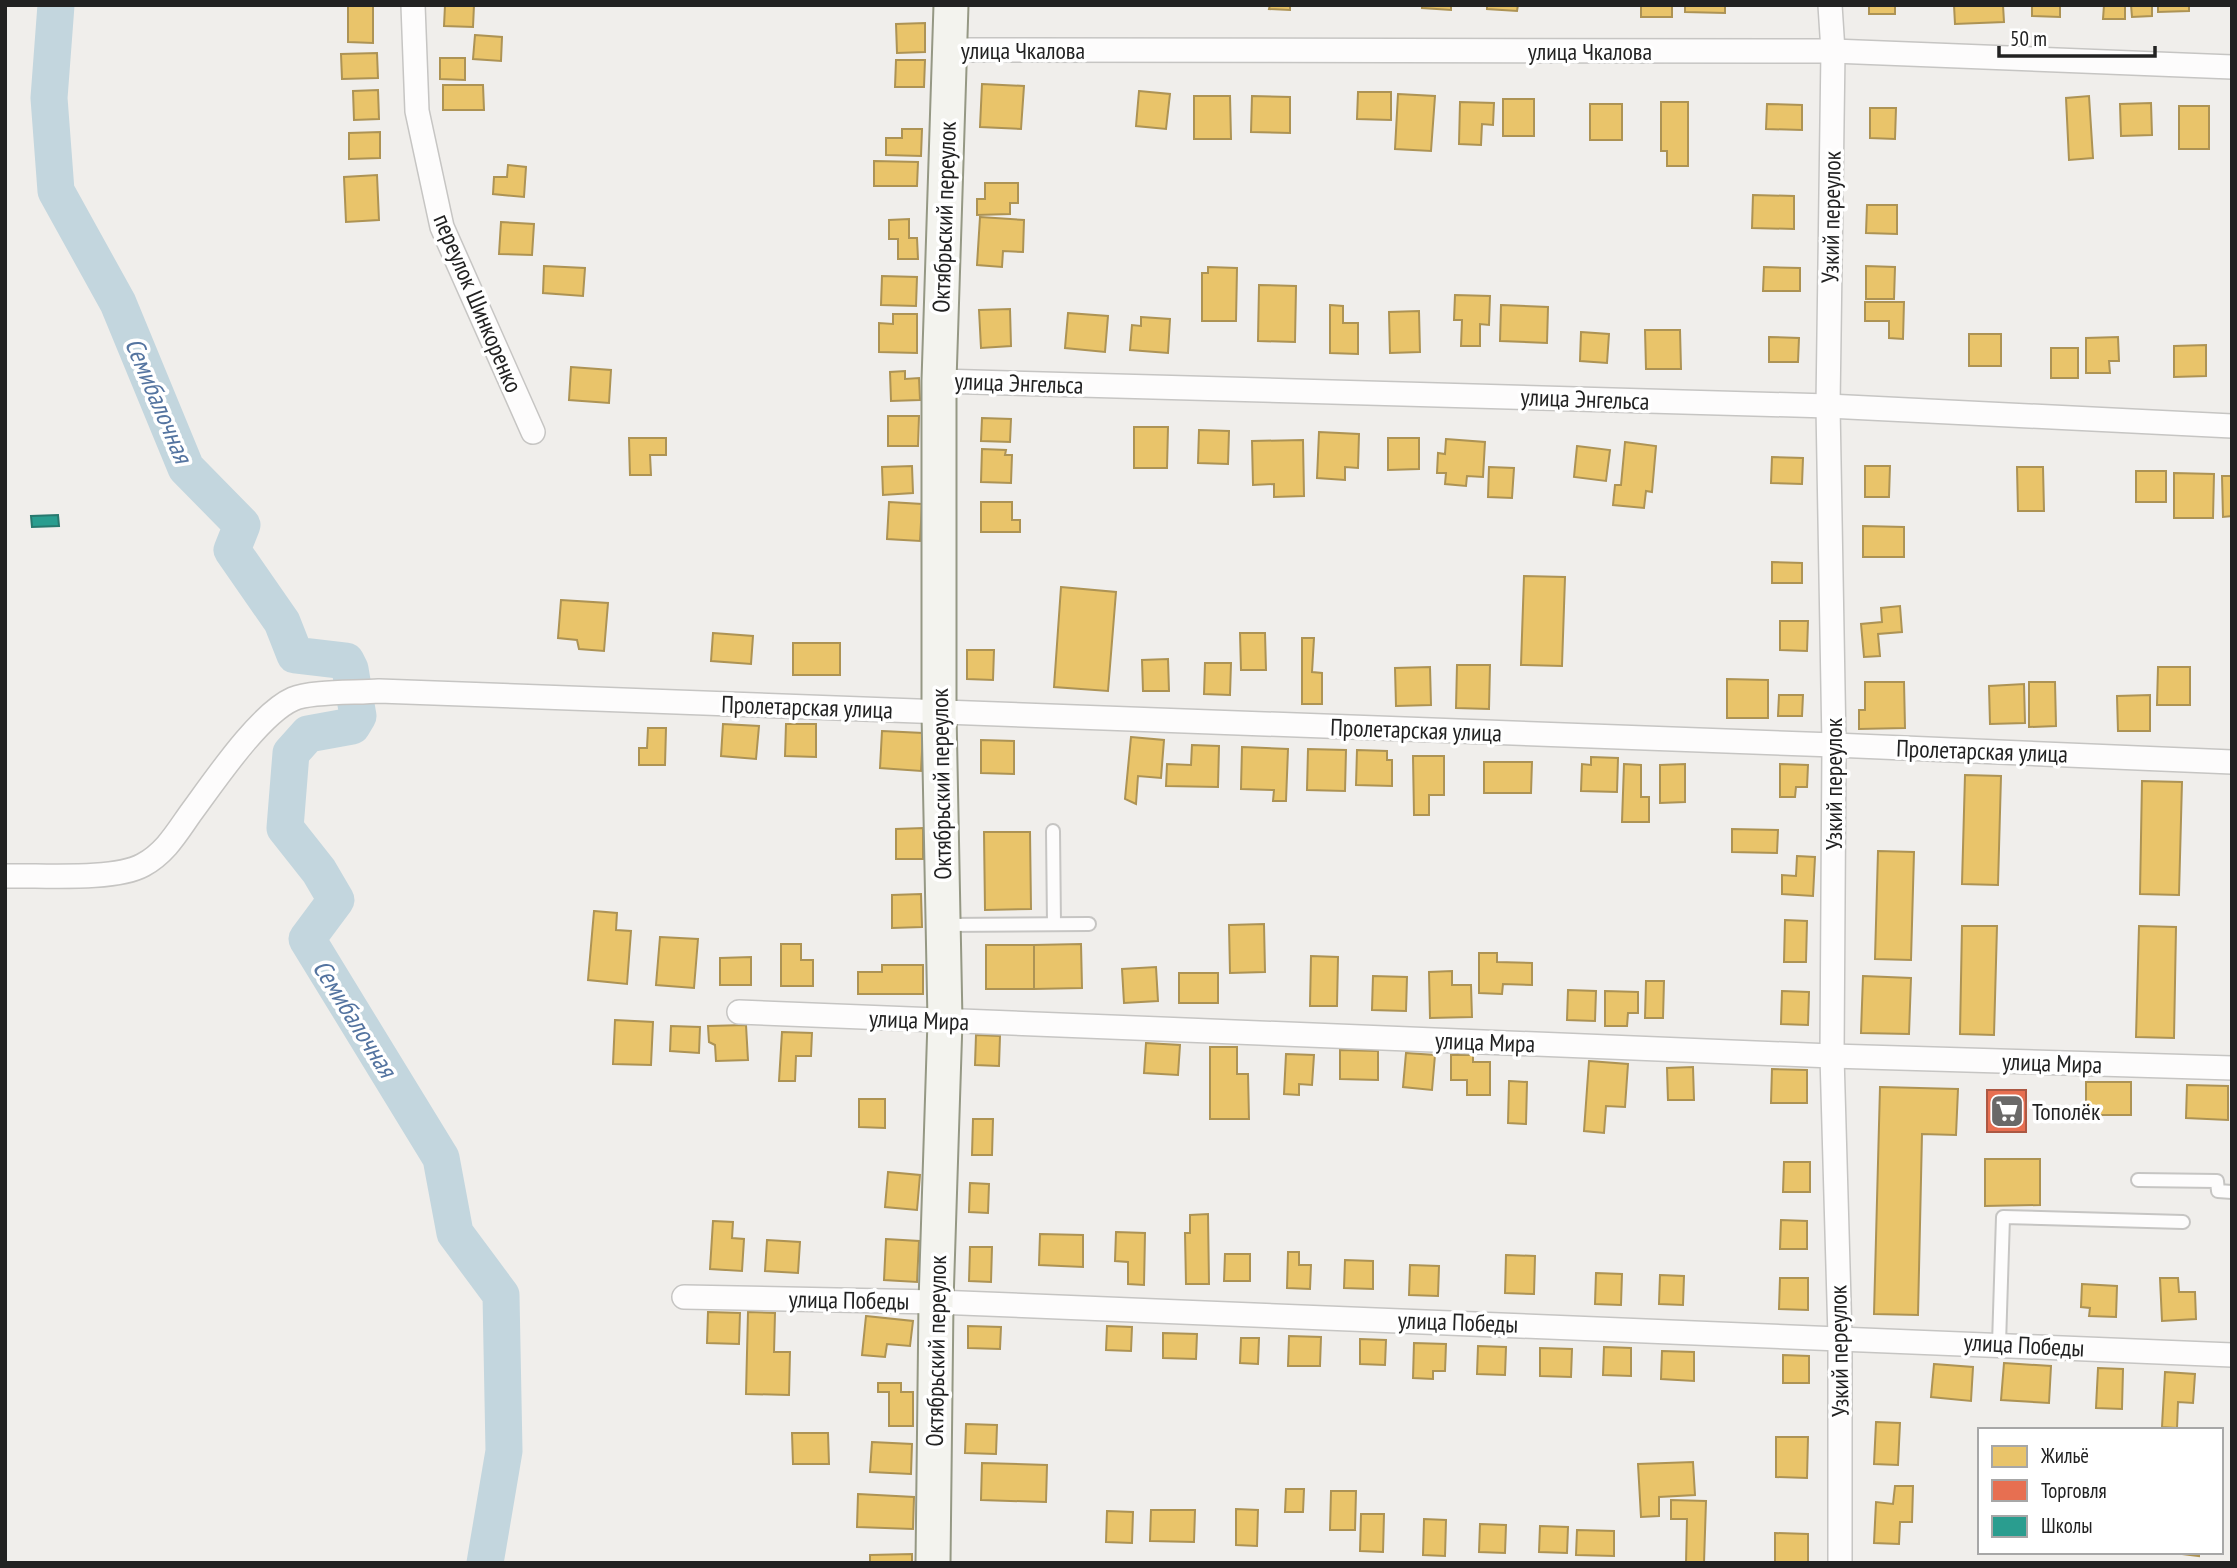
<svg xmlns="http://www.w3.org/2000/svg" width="2237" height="1568" viewBox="0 0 2237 1568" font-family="'PT Sans Narrow',sans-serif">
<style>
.homes{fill:#e9c46a;stroke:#ad9354;stroke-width:2}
.shops{fill:#e76f51;stroke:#ac5843;stroke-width:2}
.schools{fill:#2a9d8f;stroke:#28786e;stroke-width:2}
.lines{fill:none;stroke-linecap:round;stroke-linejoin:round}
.river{stroke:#c3d6de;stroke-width:37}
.lane-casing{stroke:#c6c5c3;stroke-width:16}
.street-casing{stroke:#c6c5c3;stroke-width:26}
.secondary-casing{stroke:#959884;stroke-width:37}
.lane{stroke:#fdfcfc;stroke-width:12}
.street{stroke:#fdfcfc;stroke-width:23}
.secondary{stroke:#f3f3ee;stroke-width:33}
.labels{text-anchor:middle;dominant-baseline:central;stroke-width:7;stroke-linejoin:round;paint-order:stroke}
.street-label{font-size:24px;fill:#222;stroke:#fff}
.poi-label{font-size:24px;fill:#222;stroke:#fff;text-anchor:start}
.water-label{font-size:26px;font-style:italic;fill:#5474a0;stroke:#fff}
</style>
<rect width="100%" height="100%" fill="#f0eeeb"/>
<g class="homes">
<path d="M348 5H373V43L348 42Z"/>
<path d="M445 5H474L473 27 444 26Z"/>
<path d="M1270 5H1290V10L1269 9Z"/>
<path d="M1422 5H1451V10L1422 8Z"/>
<path d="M1487 5H1518L1517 11 1487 9Z"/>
<rect x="1641" y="5" width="31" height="12"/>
<path d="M1685 5H1725V13L1685 12Z"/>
<rect x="1869" y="5" width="26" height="9"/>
<path d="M1954 5H2003L2004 22 1955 24Z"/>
<path d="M2032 5H2060V17L2032 16Z"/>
<path d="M2104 5H2125V19H2103Z"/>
<path d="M2131 5H2152V16L2132 17Z"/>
<path d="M2158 5H2189V11L2158 12Z"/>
<path d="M925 23V52L897 53 896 24Z"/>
<path d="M475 35 502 37 501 61 473 59Z"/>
<path d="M377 53 378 78 342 79 341 54Z"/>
<path d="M440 58H465V80L440 79Z"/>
<path d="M896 60H925L924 87H895Z"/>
<path d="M982 84 1024 86 1021 129 980 127Z"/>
<path d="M443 85H483L484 110H443Z"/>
<path d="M378 90 379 119 354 120 353 91Z"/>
<path d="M1139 91 1170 94 1166 129 1136 126Z"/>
<path d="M1358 92H1391V120L1357 119Z"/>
<path d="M1398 94 1435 96 1431 151 1395 149Z"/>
<path d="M1194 96H1230L1231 139H1194Z"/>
<path d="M1252 96 1290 97V133L1251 132Z"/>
<path d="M2089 96 2093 158 2069 160 2066 98Z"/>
<rect x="1503" y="99" width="31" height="37"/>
<path d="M1460 102 1494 103 1493 125 1482 124 1481 145 1459 144Z"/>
<path d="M1661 102H1688V166H1667V151H1661Z"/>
<path d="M2151 103 2152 135 2121 136 2120 104Z"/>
<rect x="1590" y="104" width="32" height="36"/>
<path d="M1767 104 1802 105V130L1766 129Z"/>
<rect x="2179" y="106" width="30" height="43"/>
<path d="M1870 108H1896L1895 139 1870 138Z"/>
<path d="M902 129H922L921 156 886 155V138H902Z"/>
<path d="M380 132V158L349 159V133Z"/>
<path d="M874 161 918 162 917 186H874Z"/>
<path d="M508 165 526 167 524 197 493 194 494 177H507Z"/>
<path d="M377 175 379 220 346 222 344 177Z"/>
<path d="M985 183H1018V203H1010V214L977 215V199H985Z"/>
<path d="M1753 195 1794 196V229L1752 228Z"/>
<path d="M1867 205H1897V234L1866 233Z"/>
<path d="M980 217 1024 220 1023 252 1003 251 1002 267 977 265Z"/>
<path d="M909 219V238H917L918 259H898V239H889V220Z"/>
<path d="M501 222 534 224 532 255 499 254Z"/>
<path d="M544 266 585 268 583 296 543 293Z"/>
<path d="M1866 266 1895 267 1894 299H1866Z"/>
<path d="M1208 267 1237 268 1236 321H1202V273H1208Z"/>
<path d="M1764 267 1800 268V291H1763Z"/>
<path d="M882 276 917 277 916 306 881 305Z"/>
<path d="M1259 285 1296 286 1295 342 1258 341Z"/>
<path d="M1455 295 1490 296 1489 325 1480 324V346H1461L1462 320H1454Z"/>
<path d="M1865 302H1904L1903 339 1889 338V321H1865Z"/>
<path d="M1330 305 1343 306V323H1358V354L1330 353Z"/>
<path d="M1501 305 1548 307 1547 343 1500 341Z"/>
<path d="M1010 309 1011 346 981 348 979 310Z"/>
<path d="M1419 311 1420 352 1390 353 1389 312Z"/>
<path d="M1068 313 1108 316 1105 352 1065 348Z"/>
<path d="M893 314H917V353L879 352V323L893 324Z"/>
<path d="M1141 317 1170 319 1168 353 1130 350 1132 325 1141 326Z"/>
<path d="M1645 330H1680L1681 369H1646Z"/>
<path d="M1581 332 1609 334 1607 363 1580 361Z"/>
<rect x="1969" y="334" width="32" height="32"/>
<path d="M1769 337 1799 338 1798 362H1769Z"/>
<path d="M2118 337 2119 361H2109L2110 373H2086V338Z"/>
<path d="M2206 345V376L2174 377V346Z"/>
<rect x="2051" y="348" width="27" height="30"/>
<path d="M571 367 611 370 609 403 569 400Z"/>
<path d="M905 371V379L919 378 920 400 891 401 890 372Z"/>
<path d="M888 416H919L918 446H888Z"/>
<path d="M982 418 1011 419 1010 442 981 441Z"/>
<path d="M1134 427H1168L1167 468H1134Z"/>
<path d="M1199 430 1229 431 1228 464 1198 463Z"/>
<path d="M1319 432 1359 434 1358 468 1345 467V480L1317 478Z"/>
<path d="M629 438H666V455H650L651 475H630Z"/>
<path d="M1388 438H1419V469L1388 470Z"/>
<path d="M1446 439 1485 442 1483 477 1467 476 1466 486 1445 484 1446 473H1437L1438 453 1445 454Z"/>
<path d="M1303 440 1304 496 1274 497V484L1253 485 1252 441Z"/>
<path d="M1625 442 1656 446 1652 492 1646 491 1644 508 1613 505 1615 485H1621Z"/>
<path d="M1577 446 1610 450 1606 481 1574 477Z"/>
<path d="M982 449 1006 450 1005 455H1012L1011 483 981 482Z"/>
<path d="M1772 457 1803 458 1802 484 1771 483Z"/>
<path d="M912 466 913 493 883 495 882 467Z"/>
<path d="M1865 466H1890L1889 497H1865Z"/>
<path d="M1489 467 1514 468 1512 498 1488 497Z"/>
<path d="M2017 467H2043L2044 511H2018Z"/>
<rect x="2136" y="471" width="30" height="31"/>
<path d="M2174 473 2214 474 2213 518H2174Z"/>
<path d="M2222 476H2232V516L2223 517Z"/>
<path d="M889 502 922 504 920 541 887 539Z"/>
<path d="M981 502H1012V520H1020V532H981Z"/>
<path d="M1863 526 1904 527V557H1863Z"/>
<path d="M1772 562 1802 563V583H1772Z"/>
<path d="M1524 576 1565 577 1562 666 1521 665Z"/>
<path d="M1061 587 1116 592 1108 691 1054 687Z"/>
<path d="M561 600 608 603 604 651 579 649 577 640 558 638Z"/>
<path d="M1900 606 1902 632 1878 634 1880 656 1864 657 1861 624 1882 622 1881 608Z"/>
<path d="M1780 621H1808L1807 651 1780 650Z"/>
<path d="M713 633 753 636 751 664 711 661Z"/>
<path d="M1240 633H1265L1266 670H1241Z"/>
<path d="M1302 638H1314L1312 672 1322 673V704H1302Z"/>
<rect x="793" y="643" width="47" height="32"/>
<path d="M967 650H994L993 680 967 679Z"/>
<path d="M1168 659 1169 691H1143L1142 660Z"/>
<path d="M1205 663H1231L1230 695 1204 694Z"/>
<path d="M1457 665H1490L1489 709 1456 708Z"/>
<path d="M1430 667 1431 705 1396 706 1395 668Z"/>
<path d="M2158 667H2190V705H2157Z"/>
<path d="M1727 679 1768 680V718H1727Z"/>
<path d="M1865 682H1904L1905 728 1859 729V710H1865Z"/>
<path d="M2029 682H2055L2056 726 2029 727Z"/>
<path d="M2024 684 2025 723 1990 724 1989 686Z"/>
<path d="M1779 695H1803L1802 716H1778Z"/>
<path d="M2150 695V731H2118L2117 696Z"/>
<path d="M723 724 759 726 756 759 721 756Z"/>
<path d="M786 724H816V757L785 756Z"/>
<path d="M648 728H666L665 765H639V748H647Z"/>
<path d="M882 731 923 733 921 771 880 768Z"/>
<path d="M1131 737 1164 740 1161 778 1138 776 1136 804 1125 799Z"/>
<path d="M981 740 1014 741V774L981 773Z"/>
<path d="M1192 745 1219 746 1218 787 1166 786 1167 764 1191 765Z"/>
<path d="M1242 747 1288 749 1286 801H1273L1274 790 1241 789Z"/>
<path d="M1308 749 1346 750 1345 791 1307 790Z"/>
<path d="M1357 750 1387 751V760H1392V786L1356 785Z"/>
<path d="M1413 756H1444V795H1429V815H1414Z"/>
<path d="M1591 757 1618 758 1617 792 1581 791 1582 764 1591 765Z"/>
<path d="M1484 762H1532L1531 793H1484Z"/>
<path d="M1624 764 1641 765V797H1649V822H1622Z"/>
<path d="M1685 764V802L1660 803V765Z"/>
<path d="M1780 764 1808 765 1807 787H1796L1795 797H1780Z"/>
<path d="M1965 775 2001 776 1998 885 1962 884Z"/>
<path d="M2142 781 2182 782 2179 895 2140 894Z"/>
<path d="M923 828V859H896V829Z"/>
<path d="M1732 829 1778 830 1777 853 1732 852Z"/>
<path d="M984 832H1030L1031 909 985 910Z"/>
<path d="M1878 851 1914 852 1911 960 1875 959Z"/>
<path d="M1797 856 1815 857 1813 896 1782 894V875L1796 876Z"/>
<path d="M921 894 922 927 892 928V895Z"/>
<path d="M594 911 617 913 616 930 631 931 627 984 588 980Z"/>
<path d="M1785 920 1807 921 1806 962H1784Z"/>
<path d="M1264 924 1265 972 1230 973 1229 925Z"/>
<path d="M1962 926H1997L1994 1035 1960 1034Z"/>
<path d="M2139 926 2176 927 2174 1038 2136 1037Z"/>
<path d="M660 937 698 939 694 988 656 985Z"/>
<path d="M781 944H801V960H813V986H781Z"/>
<path d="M1081 944 1082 988 1034 989V945Z"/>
<rect x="986" y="945" width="48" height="44"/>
<path d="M1479 953H1497V962L1532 963V985L1503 984 1502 994 1479 993Z"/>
<path d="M1311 956 1338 957 1337 1006H1310Z"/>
<path d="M751 957V985H720V958Z"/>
<path d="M882 965H923V994H858V972H882Z"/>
<path d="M1156 967 1158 1001 1124 1003 1122 969Z"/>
<path d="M1452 971V985H1471L1472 1017 1430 1018 1429 972Z"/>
<rect x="1179" y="973" width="39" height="30"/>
<path d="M1373 976 1407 977 1406 1011 1372 1010Z"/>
<path d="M1863 976 1911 978 1909 1034 1861 1033Z"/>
<path d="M1646 981H1664L1663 1018H1645Z"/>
<path d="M1568 990 1596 991 1595 1021 1567 1020Z"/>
<path d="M1605 991 1638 992V1013H1628L1627 1026H1605Z"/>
<path d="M1782 991 1809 992 1808 1025 1781 1024Z"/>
<path d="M615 1020 653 1022 651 1065 613 1064Z"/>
<path d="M746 1025 748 1060 716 1061 715 1045 709 1042 708 1026Z"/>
<path d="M671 1026 700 1027 699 1053 670 1051Z"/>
<path d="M782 1032 812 1033 811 1056H796L795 1081H779Z"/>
<path d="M976 1035 1000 1036 999 1066 975 1065Z"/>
<path d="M1146 1043 1180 1045 1178 1075 1144 1073Z"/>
<path d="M1210 1047H1237V1074H1248L1249 1119H1210Z"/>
<path d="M1340 1050 1378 1051V1080L1340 1079Z"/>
<path d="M1406 1053 1435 1055 1432 1090 1403 1087Z"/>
<path d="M1286 1054 1314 1055 1312 1085 1299 1084V1095L1284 1094Z"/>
<path d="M1451 1055H1473V1062H1490V1095H1467V1080H1451Z"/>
<path d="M1589 1061 1628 1064 1625 1107 1606 1106 1604 1133 1584 1131Z"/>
<path d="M1693 1067 1694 1100H1668L1667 1068Z"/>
<path d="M1772 1069 1807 1070V1103H1771Z"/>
<path d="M1509 1081 1527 1082 1526 1124 1508 1123Z"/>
<rect x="2086" y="1082" width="45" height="33"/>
<path d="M2187 1085 2228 1086V1120L2186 1118Z"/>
<path d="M1880 1087 1958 1089 1956 1135 1922 1134 1918 1315 1874 1314Z"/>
<path d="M859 1099H885V1128L859 1127Z"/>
<path d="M973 1119H993L992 1155H972Z"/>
<path d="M1985 1159H2040V1205L1985 1206Z"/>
<path d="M1784 1162H1810V1192H1783Z"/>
<path d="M888 1172 920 1175 917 1210 885 1207Z"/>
<path d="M970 1183 989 1184 988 1213 969 1212Z"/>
<path d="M1208 1214 1209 1284H1186L1185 1233H1190V1215Z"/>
<path d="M1781 1220 1807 1221V1249H1780Z"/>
<path d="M713 1221 733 1222 732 1238 744 1239 742 1271 710 1269Z"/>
<path d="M1116 1232 1145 1233 1144 1285 1128 1284V1262L1115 1261Z"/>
<path d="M1040 1234 1083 1235V1267L1039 1265Z"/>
<path d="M886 1239 919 1241 917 1282 884 1280Z"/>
<path d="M767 1240 800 1242 798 1273 765 1271Z"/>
<path d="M970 1247H992L991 1282 969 1281Z"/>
<path d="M1288 1252H1299V1265H1311L1310 1289 1287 1288Z"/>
<path d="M1225 1254H1250V1281H1224Z"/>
<path d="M1506 1255 1535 1256 1534 1294 1505 1293Z"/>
<path d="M1345 1260 1373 1261V1289L1344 1288Z"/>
<path d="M1410 1265 1439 1266 1438 1296 1409 1295Z"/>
<path d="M1596 1273 1622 1274 1621 1305 1595 1304Z"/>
<path d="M1660 1275 1684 1276 1683 1305 1659 1304Z"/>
<path d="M1780 1278H1808V1310L1779 1309Z"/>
<path d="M2160 1278H2178L2179 1292H2195L2196 1319 2162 1321Z"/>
<path d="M2082 1284 2117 1286 2116 1317 2089 1316 2090 1308 2081 1307Z"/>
<path d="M708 1312 740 1313 739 1344 707 1343Z"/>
<path d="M748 1312 775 1313 774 1352H790L789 1395 746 1394Z"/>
<path d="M866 1316 913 1321 910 1346 887 1344 885 1357 862 1355Z"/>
<path d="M968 1326 1001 1327 1000 1349 968 1348Z"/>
<path d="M1107 1326 1132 1327 1131 1351 1106 1350Z"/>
<path d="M1163 1333 1197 1334 1196 1359 1163 1358Z"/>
<path d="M1289 1336 1321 1337 1320 1366H1288Z"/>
<path d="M1241 1338H1259L1258 1364 1240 1363Z"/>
<path d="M1360 1339 1386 1340 1385 1365 1360 1364Z"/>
<path d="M1414 1343 1446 1344 1445 1371H1433V1379L1413 1378Z"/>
<path d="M1478 1346 1506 1347 1505 1375 1477 1374Z"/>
<path d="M1604 1347 1631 1348V1376L1603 1375Z"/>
<path d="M1540 1348 1572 1349 1571 1377 1540 1376Z"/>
<path d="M1662 1351 1694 1352V1381L1661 1379Z"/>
<path d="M1783 1355 1809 1356V1383H1783Z"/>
<path d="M2004 1363 2051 1366 2049 1403 2001 1400Z"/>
<path d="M1934 1364 1973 1367 1971 1401 1931 1397Z"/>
<path d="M2098 1368 2123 1369 2122 1409 2096 1408Z"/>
<path d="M2165 1372 2195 1374 2193 1403 2178 1402 2177 1428 2162 1427Z"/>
<path d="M878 1383H901V1392H913V1426H889V1392H878Z"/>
<path d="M1876 1422 1900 1423 1898 1465 1874 1464Z"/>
<path d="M966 1424 997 1425 996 1454 965 1453Z"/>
<path d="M792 1433H828L829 1464H793Z"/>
<path d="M1776 1437H1808L1807 1478 1776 1477Z"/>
<path d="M872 1442 912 1444 911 1474 870 1472Z"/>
<path d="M1693 1462 1695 1495 1659 1497V1516L1641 1517 1638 1464Z"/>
<path d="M982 1463 1047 1465 1046 1502 981 1500Z"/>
<path d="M1895 1486H1913L1912 1522H1900L1899 1544 1874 1543 1876 1502 1893 1504Z"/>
<path d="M1286 1489H1304L1303 1512H1285Z"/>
<path d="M1331 1491H1356L1355 1530H1330Z"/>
<path d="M858 1494 914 1497 913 1529 857 1527Z"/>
<path d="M1671 1500 1706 1501 1704 1563H1686L1687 1519H1671Z"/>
<path d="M1236 1509 1258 1510 1257 1546 1236 1545Z"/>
<path d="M1151 1510H1195L1194 1542 1150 1541Z"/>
<path d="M1107 1511 1133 1512 1132 1543 1106 1542Z"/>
<path d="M1361 1514H1384L1383 1552 1360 1551Z"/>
<path d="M1424 1519 1446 1520 1445 1556 1423 1555Z"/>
<path d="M1480 1524 1506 1525 1505 1553 1479 1552Z"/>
<path d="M1540 1526 1568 1527 1567 1553 1539 1552Z"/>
<path d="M1577 1530 1614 1531V1556L1576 1555Z"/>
<path d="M1775 1533 1808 1534V1563H1775Z"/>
<path d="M2166 1552H2199V1556Z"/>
<path d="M912 1554V1563H870V1555Z"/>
</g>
<rect class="shops" x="1987" y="1090" width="39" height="42"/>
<path class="schools" d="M58 515 59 526 32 527 31 516Z"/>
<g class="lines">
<path class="river" d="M56 5 49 98 56 191 118 303 186 468 242 525 232 550 282 622 295 655 346 661 350 669 358 716 352 726 308 734 291 753 285 828 319 871 336 900 307 939 441 1158 455 1233 501 1295 504 1451 485 1563"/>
<g class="lane-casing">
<g id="lane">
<path d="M1053 831 1054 924"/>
<path d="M943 925 1089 924"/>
<path d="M2138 1180 2217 1181 2218 1191 2232 1192"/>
<path d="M1999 1344 2003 1217 2183 1222"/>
</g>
</g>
<g class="street-casing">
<g id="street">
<path d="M413 5 417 111 442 227 533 432"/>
<path d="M1830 5 1833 51 1828 406 1834 745 1832 1056 1840 1337V1563"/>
<path d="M949 50 1833 51 2232 67"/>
<path d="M939 381 1828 406 2232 426"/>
<path d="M5 876C41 875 114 881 143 865 165 853 176 834 190 814 213 783 259 714 293 699 311 691 357 693 379 691L1834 745 2232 762"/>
<path d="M739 1012 1832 1056 2232 1068"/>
<path d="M684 1297 936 1302 2232 1355"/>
</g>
</g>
<g class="secondary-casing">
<path id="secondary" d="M933 1563 936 1302 945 1021 939 713V381L951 5"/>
</g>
<use href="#lane" class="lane"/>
<use href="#street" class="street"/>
<use href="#secondary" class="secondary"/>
</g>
<defs>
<g id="supermarket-square" transform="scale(1.75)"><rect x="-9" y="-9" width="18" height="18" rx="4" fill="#6a6968" stroke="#fff"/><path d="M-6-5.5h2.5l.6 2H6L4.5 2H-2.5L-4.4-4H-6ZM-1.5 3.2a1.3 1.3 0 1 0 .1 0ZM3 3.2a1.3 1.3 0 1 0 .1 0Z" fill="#fff"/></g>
</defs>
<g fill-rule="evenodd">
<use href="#supermarket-square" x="2007" y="1111"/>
</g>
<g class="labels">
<g class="street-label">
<text x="1023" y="50">улица Чкалова</text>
<text x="1590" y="51">улица Чкалова</text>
<text transform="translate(944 217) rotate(-88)">Октябрьский переулок</text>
<text transform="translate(1831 217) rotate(-89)">Узкий переулок</text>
<text transform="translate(478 303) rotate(67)">переулок Шинкоренко</text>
<text transform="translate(1019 383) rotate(2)">улица Энгельса</text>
<text transform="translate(1585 399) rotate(2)">улица Энгельса</text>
<text transform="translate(807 707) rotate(2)">Пролетарская улица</text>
<text transform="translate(1416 730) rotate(2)">Пролетарская улица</text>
<text transform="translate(1982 751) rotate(2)">Пролетарская улица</text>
<text transform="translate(941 784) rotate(-91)">Октябрьский переулок</text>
<text transform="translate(1833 784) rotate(-90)">Узкий переулок</text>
<text transform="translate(919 1020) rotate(2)">улица Мира</text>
<text transform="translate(1485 1042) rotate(2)">улица Мира</text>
<text transform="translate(2052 1063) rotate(2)">улица Мира</text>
<text transform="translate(849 1300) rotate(1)">улица Победы</text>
<text transform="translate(1458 1322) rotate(2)">улица Победы</text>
<text transform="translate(2024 1345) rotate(3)">улица Победы</text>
<text transform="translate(936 1351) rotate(-89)">Октябрьский переулок</text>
<text transform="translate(1839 1351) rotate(-91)">Узкий переулок</text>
</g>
<g class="poi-label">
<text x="2032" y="1111">Тополёк</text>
</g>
<g class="water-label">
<text transform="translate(159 400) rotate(67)">Семибалочная</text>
<text transform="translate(355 1018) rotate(58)">Семибалочная</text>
</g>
</g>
<rect width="2237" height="1568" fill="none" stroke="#222222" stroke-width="14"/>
<rect x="1978" y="1428" width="245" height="126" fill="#ffffff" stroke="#a7a7a7" stroke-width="2"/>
<rect x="1992" y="1446" width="35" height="21" fill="#e9c46a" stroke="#a7a7a7" stroke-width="2"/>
<text x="2041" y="1463" font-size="21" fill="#222222">Жильё</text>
<rect x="1992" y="1480" width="35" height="21" fill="#e76f51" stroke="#a7a7a7" stroke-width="2"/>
<text x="2041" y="1498" font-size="21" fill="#222222">Торговля</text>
<rect x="1992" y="1516" width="35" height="21" fill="#2a9d8f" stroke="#a7a7a7" stroke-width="2"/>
<text x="2041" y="1533" font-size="21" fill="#222222">Школы</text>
<path d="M1999 46v10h156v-10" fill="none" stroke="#222222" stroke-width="3.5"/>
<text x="2010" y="46" font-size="21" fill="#222222" stroke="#ffffff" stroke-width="5" paint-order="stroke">50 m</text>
</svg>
